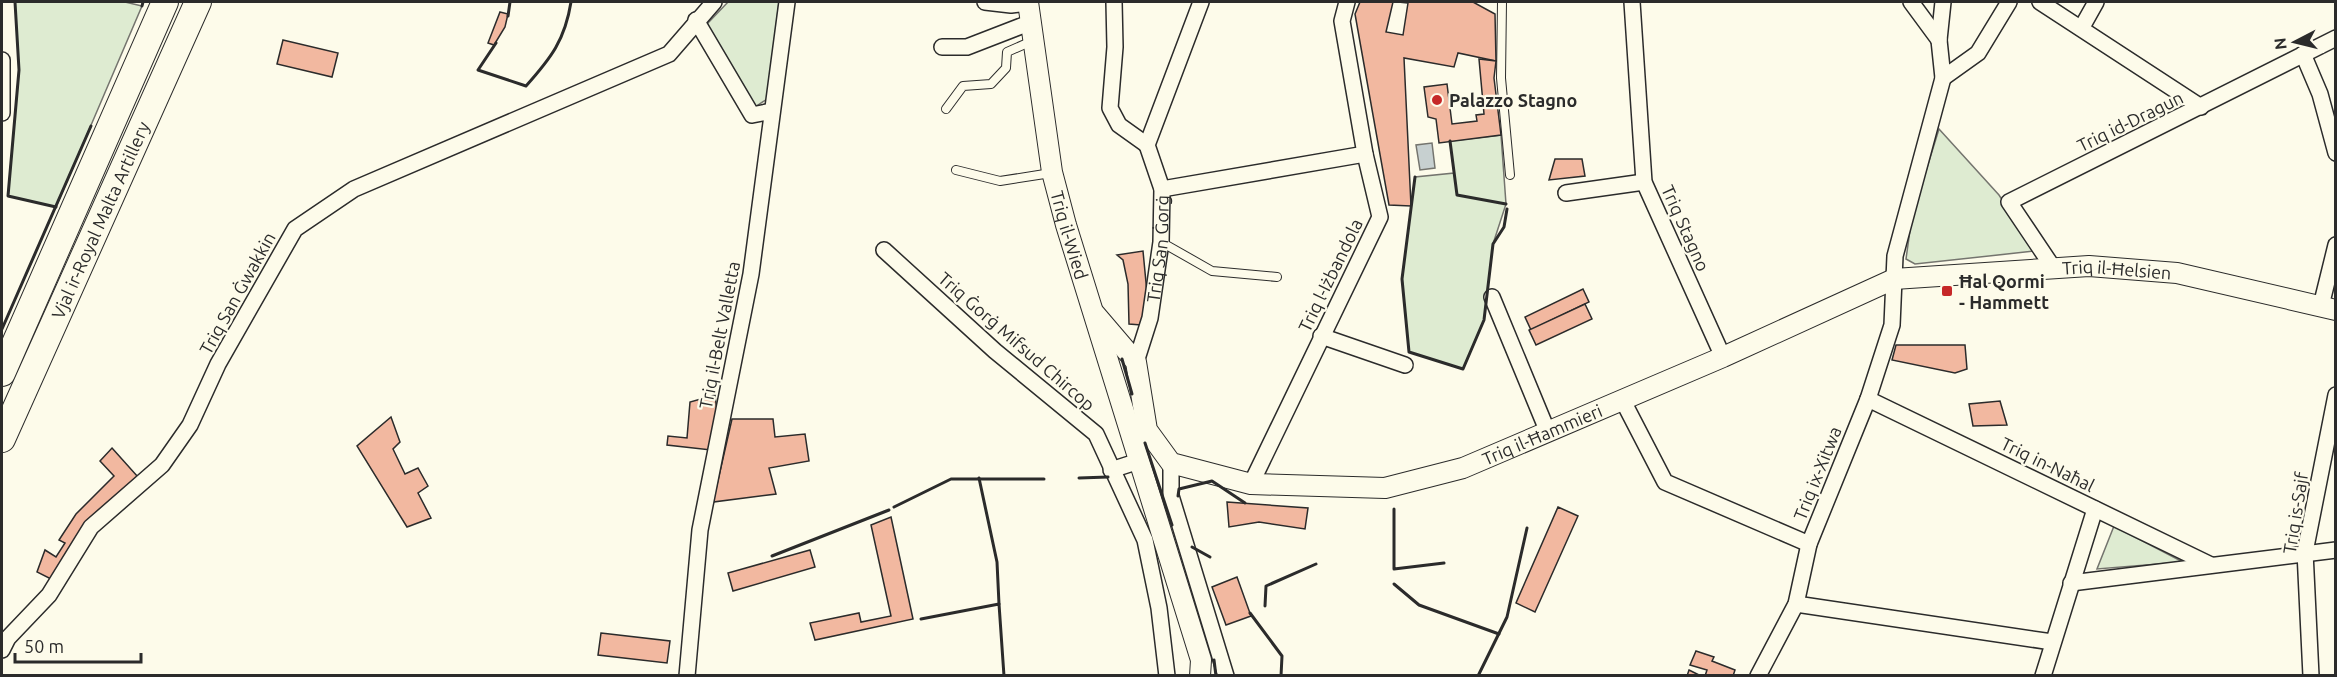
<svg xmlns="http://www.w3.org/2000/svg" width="2337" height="677" viewBox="0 0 2337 677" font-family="Ubuntu,sans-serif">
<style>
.green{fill:#deebd1;stroke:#74746e;stroke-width:1.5}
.water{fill:#c7d0d0;stroke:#74746e;stroke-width:1.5}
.building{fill:#f2b8a0;stroke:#2b2b2b;stroke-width:1.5}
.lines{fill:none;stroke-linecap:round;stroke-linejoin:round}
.service-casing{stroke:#2b2b2b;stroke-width:10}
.minor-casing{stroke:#2b2b2b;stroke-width:18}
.tertiary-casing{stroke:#2b2b2b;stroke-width:22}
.trunk-casing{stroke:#2b2b2b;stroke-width:28}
.service{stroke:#fdfbea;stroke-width:8}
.minor{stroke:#fdfbea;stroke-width:15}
.tertiary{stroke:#fdfbea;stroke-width:20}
.trunk{stroke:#fdfbea;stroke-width:26}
.wall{stroke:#2b2b2b;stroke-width:3}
.poi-dot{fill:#c62828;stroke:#fdfbea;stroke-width:2}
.labels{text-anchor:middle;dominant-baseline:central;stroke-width:4.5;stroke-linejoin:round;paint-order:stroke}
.poi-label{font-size:18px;font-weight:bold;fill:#2b2b2b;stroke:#fdfbea;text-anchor:start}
.street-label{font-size:18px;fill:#2b2b2b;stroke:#fdfbea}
</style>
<rect width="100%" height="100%" fill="#fdfbea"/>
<g class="green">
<path d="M15 2H125L142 6 56 207 8 196 19 70Z"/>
<path d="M728 2H779L767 99 755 107 707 24Z"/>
<path d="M1939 129 1999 195 2035 251 1915 264 1906 259 1912 216Z"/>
<path d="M1501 135 1506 204 1493 244 1484 320 1463 369 1409 352 1402 279 1415 177 1454 173 1450 141Z"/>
<path d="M2114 526 2183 562 2097 569Z"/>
</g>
<path class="water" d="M1432 143 1435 168 1420 170 1416 145Z"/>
<g class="building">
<path d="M1360 2H1393L1386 32 1403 35 1408 3 1398 2H1473L1495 14 1496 61 1458 53 1454 67 1404 58 1411 206 1389 205 1355 14Z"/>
<path d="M500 12 508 14 505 27 494 45 488 43Z"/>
<path d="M283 40 338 53 332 77 277 64Z"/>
<path d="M1479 59 1496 61 1494 78 1501 135 1439 143 1436 119 1428 117 1424 87 1447 84 1452 124 1477 121 1476 115 1484 114Z"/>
<path d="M1555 159H1582L1585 176 1549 180Z"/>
<path d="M1143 251 1147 293 1141 325 1129 324 1128 284 1123 260 1117 255Z"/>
<path d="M1583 289 1589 302 1531 330 1525 317Z"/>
<path d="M1585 304 1592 319 1536 345 1529 330Z"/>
<path d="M1896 345H1965L1967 369 1955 373 1892 360Z"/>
<path d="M715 395 718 420 711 450 667 445 668 436 687 438 690 402Z"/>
<path d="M2000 401 2007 425 1973 426 1969 404Z"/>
<path d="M391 417 400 442 393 449 405 474 418 468 428 486 418 493 431 518 407 527 357 446Z"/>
<path d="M732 419H773L775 437 805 434 809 461 769 468 776 494 713 502Z"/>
<path d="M112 448 138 477 55 581 37 572 45 550 56 557 65 543 59 540 76 514 114 476 100 461Z"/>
<path d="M1227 502 1308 508 1305 529 1259 522 1229 527Z"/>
<path d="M1558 507 1578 516 1535 612 1516 603Z"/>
<path d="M891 517 913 619 815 640 810 623 859 613 861 622 891 616 871 525Z"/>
<path d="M810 550 815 567 733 591 728 573Z"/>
<path d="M1237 577 1251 616 1226 625 1212 587Z"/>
<path d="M601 633 670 641 667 663 598 655Z"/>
<path d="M1696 651 1714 657 1712 661 1735 670 1733 676H1705L1707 670 1690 665Z"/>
<path d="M1689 670 1701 676H1687Z"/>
</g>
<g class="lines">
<g class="service-casing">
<g id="service">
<path d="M1502 2 1501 78 1510 175"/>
<path d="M946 109 963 86 991 84 1006 68 1007 52 1032 41"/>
<path d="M956 170 1000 181 1051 173"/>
<path d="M1161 242 1212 271 1277 277"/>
</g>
</g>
<g class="minor-casing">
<g id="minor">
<path d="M985 2 1011 5 1028 3"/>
<path d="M1114 2 1115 47 1110 108 1119 125 1147 145"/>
<path d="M1632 2 1644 182 1723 357"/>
<path d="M1911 2 1939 40"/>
<path d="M2040 2 2201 107"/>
<path d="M696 20 752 115 772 111"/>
<path d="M2082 27 2096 2"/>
<path d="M942 47H967L1029 23"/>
<path d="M2303 54 2320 94 2336 153"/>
<path d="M2 60V113"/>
<path d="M1943 78 1978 53 2009 2"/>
<path d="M1162 189 1365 154"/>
<path d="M1566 193 1644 182"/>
<path d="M884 250 995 351 1096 434 1145 540 1159 608 1167 676"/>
<path d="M2052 266 2009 202 2336 38"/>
<path d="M1492 297 1547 430"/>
<path d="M2321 306 2336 245"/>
<path d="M1321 336 1405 365"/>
<path id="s1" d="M1136 362 1150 318 1161 242 1162 189 1147 145 1201 2"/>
<path d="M1622 399 1665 482 1809 544"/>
<path d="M1868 399 2211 565"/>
<path d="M1171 463V496L1226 676"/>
<path d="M1111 470 1139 461"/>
<path d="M1251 484 1380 217 1365 154 1342 21 1347 2"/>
<path d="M2071 583 2336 550"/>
<path d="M1796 604 2052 642"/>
<path d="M2 650 8 638 49 595 91 527 162 465 190 425 218 364 295 229 354 189 669 54 714 2"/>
<path d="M687 676 700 530 751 274 787 2"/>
<path d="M1758 676 1796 604 1809 544 1868 399 1892 325 1895 256 1943 78 1939 40 1943 2"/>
<path d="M2043 676 2095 509"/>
<path d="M2311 676 2305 552 2336 395"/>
</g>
</g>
<g class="tertiary-casing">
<g id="tertiary">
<path id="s2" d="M1028 2 1052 172 1066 225 1201 660 1200 676"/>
<path id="s3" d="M1095 314 1136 362 1147 430 1171 463 1251 484 1385 488 1463 468 1723 357 1894 279 2089 266 2177 273 2336 310"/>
</g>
</g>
<g class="trunk-casing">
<g id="trunk">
<path d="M2 373 165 2"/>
<path id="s4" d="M2 439 198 2"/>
</g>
</g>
<use href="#service" class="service"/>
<use href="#minor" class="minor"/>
<use href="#tertiary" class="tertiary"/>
<use href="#trunk" class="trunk"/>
<g class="wall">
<path d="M15 2 19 70 8 196 56 207"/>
<path d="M142 6 143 2"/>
<path d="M508 16 510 2"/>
<path d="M496 43 478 70 526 86C551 58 565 40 571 2"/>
<path d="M1450 141 1457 195 1506 204"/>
<path d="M1415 177 1402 279 1409 352 1463 369 1484 320 1493 244 1504 227 1507 209"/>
<path d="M2 329 91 126"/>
<path d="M1122 359 1132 394"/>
<path d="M1145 443 1172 525"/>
<path d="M979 478 997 562 999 604"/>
<path d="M1079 478 1108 477"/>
<path d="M1178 496 1179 489 1212 481 1245 503"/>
<path d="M894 507 951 479H1044"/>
<path d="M1394 509V569L1444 563"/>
<path d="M1192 547 1210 557"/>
<path d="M772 556 889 510"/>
<path d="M1394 584 1419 605 1499 634"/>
<path d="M1265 606 1266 586 1316 564"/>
<path d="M1250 613 1282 656 1281 676"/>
<path d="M921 619 999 604 1004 676"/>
<path d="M1214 660 1216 676"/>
<path d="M1478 676 1507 617 1527 528"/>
</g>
</g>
<g class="poi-dot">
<circle cx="1437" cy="100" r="6"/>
<rect x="1941" y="285" width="12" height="12" rx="3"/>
</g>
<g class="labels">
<g class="poi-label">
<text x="1449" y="100">Palazzo Stagno</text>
<text x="1959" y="281">Ħal Qormi<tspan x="1959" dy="21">- Hammett</tspan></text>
</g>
<g class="street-label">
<text transform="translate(2130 121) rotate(-26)">Triq id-Dragun</text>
<text stroke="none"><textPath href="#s4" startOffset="240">Vjal ir-Royal Malta Artillery</textPath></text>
<text transform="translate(1686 228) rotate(66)">Triq Stagno</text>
<text stroke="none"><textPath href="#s2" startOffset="237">Triq il-Wied</textPath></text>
<text stroke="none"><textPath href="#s1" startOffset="116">Triq San Ġorġ</textPath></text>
<text stroke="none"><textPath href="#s3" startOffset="1164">Triq il-Ħelsien</textPath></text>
<text transform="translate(1330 275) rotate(-64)">Triq l-Iżbandola</text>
<text transform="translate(237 293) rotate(-61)">Triq San Ġwakkin</text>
<text transform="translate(719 335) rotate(-79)">Triq il-Belt Valletta</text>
<text transform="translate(1017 341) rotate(41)">Triq Ġorġ Mifsud Chircop</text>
<text stroke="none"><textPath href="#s3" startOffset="556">Triq il-Ħammieri</textPath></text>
<text transform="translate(2048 464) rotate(26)">Triq in-Naħal</text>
<text transform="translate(1817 473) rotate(-68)">Triq ix-Xitwa</text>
<text transform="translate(2295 513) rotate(-81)">Triq is-Sajf</text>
</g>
</g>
<rect width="2337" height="677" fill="none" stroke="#2b2b2b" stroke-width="6"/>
<g transform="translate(2295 42) rotate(263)" stroke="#fdfbea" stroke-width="4.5" paint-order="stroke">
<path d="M0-4.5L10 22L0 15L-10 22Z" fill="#2b2b2b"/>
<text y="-9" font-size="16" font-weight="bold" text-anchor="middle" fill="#2b2b2b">N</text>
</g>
<path d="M15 653v9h126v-9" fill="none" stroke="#2b2b2b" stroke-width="3"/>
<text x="24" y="653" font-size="18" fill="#2b2b2b" stroke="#fdfbea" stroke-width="4.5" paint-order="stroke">50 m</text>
</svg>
